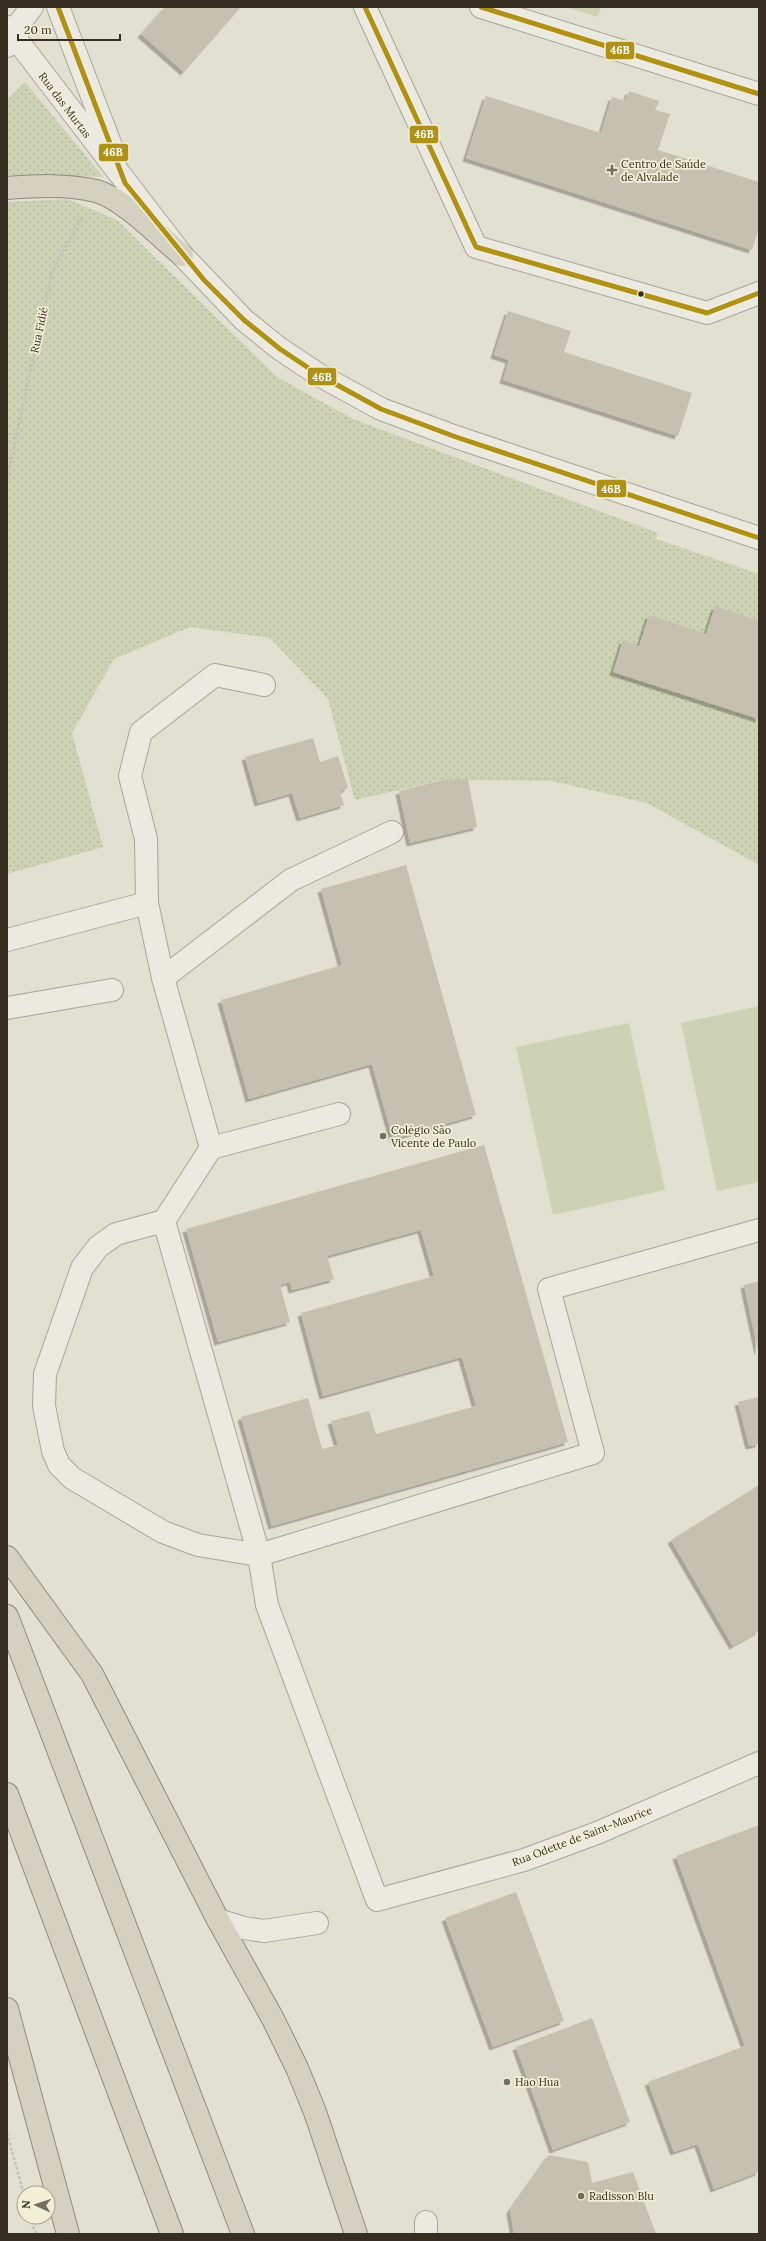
<svg xmlns="http://www.w3.org/2000/svg" width="766" height="2241" viewBox="0 0 766 2241" font-family="Lora,serif">
<style>
.green{fill:url(#green-dots)}
.pitch{fill:#cdd2b4}
.building{fill:#c6c0b1;filter:url(#shadow)}
.lines{fill:none;stroke-linecap:round;stroke-linejoin:round}
.minor-casing{stroke:#a8a599;stroke-width:24}
.highway-casing{stroke:#8e8a80;stroke-width:24}
.path{stroke:#c3c1b8;stroke-width:2.5;stroke-dasharray:3 2;stroke-linecap:butt}
.minor{stroke:#ebe9e0;stroke-width:22}
.highway{stroke:#d5d1c1;stroke-width:22}
.bus-1-casing{stroke:#f2efd7;stroke-width:8}
.bus-1{stroke:#af9119;stroke-width:5}
.poi-dot{fill:#726d5f;stroke:#f2efd7;stroke-width:1.5}
.bus-dot{fill:#362f21;stroke:#f2efd7;stroke-width:1.5}
.labels{text-anchor:middle;dominant-baseline:central;stroke-width:3.5;stroke-linejoin:round;paint-order:stroke}
.street-label{font-size:11px;fill:#362f21;stroke:#f2efd7}
.poi-label{font-size:11px;fill:#362f21;stroke:#f2efd7;text-anchor:start}
.line-badge{stroke:#f2efd7;stroke-width:1.5}
.badge-label{font-size:11px;text-anchor:middle;font-weight:bold;fill:#fff}
</style>
<defs>
<pattern id="green-dots" width="8" height="8" patternUnits="userSpaceOnUse"><rect width="8" height="8" fill="#cdd2b4"/><path d="M2 2h.1M6 6h.1" fill="none" stroke="#b1b59a" stroke-width="1.8" stroke-linecap="round"/></pattern>
<filter id="shadow"><feDropShadow dx="-3.5" dy="3.5" stdDeviation="0" flood-color="#0004"/></filter>
</defs>
<rect width="100%" height="100%" fill="#e2e0d1"/>
<g class="green">
<path d="M25 82 103 177 7 175V100Z"/>
<path d="M67 199 117 220 277 377 353 419 658 533 656 539 759 574V865L647 803 552 781 443 780 355 800 328 699 270 638 190 627 114 659 72 733 103 847 7 874V202Z"/>
</g>
<g class="pitch">
<path d="M566 7H601L598 17Z"/>
<path d="M759 1006V1182L717 1191 681 1023Z"/>
<path d="M629 1023 665 1190 553 1215 516 1047Z"/>
</g>
<g class="building">
<path d="M165 7H241L184 72 141 34Z"/>
<path d="M629 91 659 101 655 110 670 114 658 150 759 182V228L752 250 466 158 486 96 601 133 612 97 625 101Z"/>
<path d="M508 311 571 331 564 352 692 393 678 436 503 380 509 360 494 355Z"/>
<path d="M715 606 759 621V719L613 672 623 640 639 646 649 615 706 634Z"/>
<path d="M313 738 320 762 338 756 348 788 340 792 344 805 300 818 292 793 258 803 245 757Z"/>
<path d="M468 779 477 827 410 843 399 791 443 780Z"/>
<path d="M406 865 476 1115 393 1139 372 1064 249 1099 221 1000 342 965 321 889Z"/>
<path d="M484 1145 568 1442 272 1526 241 1417 308 1398 322 1449 338 1445 331 1421 369 1411 376 1434 476 1406 462 1357 323 1396 301 1313 434 1276 421 1230 327 1256 334 1279 292 1290 290 1282 280 1285 290 1322 218 1342 186 1229Z"/>
<path d="M759 1281V1350L758 1351 744 1285Z"/>
<path d="M759 1397V1444L749 1446 738 1402Z"/>
<path d="M759 1485V1631L733 1646 671 1540Z"/>
<path d="M759 1825V2172L714 2189 698 2144 674 2152 648 2082 745 2046 676 1856Z"/>
<path d="M516 1892 564 2021 493 2047 445 1918Z"/>
<path d="M592 2018 630 2122 553 2150 516 2047Z"/>
<path d="M549 2155 588 2162 592 2183 633 2172 656 2234H514L510 2210Z"/>
</g>
<g class="lines">
<g class="minor-casing">
<g id="minor">
<path d="M58 7 116 159"/>
<path d="M365 7 476 247 707 313 759 293"/>
<path d="M481 7 759 94"/>
<path d="M7 27 182 255 244 320 280 349 319 375 381 409 456 437 759 538"/>
<path d="M7 46 11 34 32 7"/>
<path d="M147 903 146 839 130 776 141 732 215 675 264 685"/>
<path d="M7 940 147 903 163 978 211 1148 164 1221 259 1555 198 1545 163 1532 72 1478 59 1465 53 1451 44 1406 45 1374 82 1268 98 1247 116 1234 164 1221"/>
<path d="M163 978 291 880 392 832"/>
<path d="M7 1008 112 990"/>
<path d="M211 1148 339 1114"/>
<path d="M759 1230 549 1289 593 1453 259 1555 267 1605 377 1900 524 1860 597 1833 759 1763"/>
<path d="M218 1920 244 1928 264 1931 317 1923"/>
<path d="M426 2222V2234"/>
</g>
</g>
<g class="highway-casing">
<g id="highway">
<path d="M7 188C36 186 67 184 96 191 123 198 160 237 182 255"/>
<path d="M7 1557 92 1674 218 1920 273 2019 297 2068 315 2112 356 2234"/>
<path d="M7 1616 243 2234"/>
<path d="M7 1794 172 2234"/>
<path d="M7 2009 68 2234"/>
</g>
</g>
<g class="path">
<path d="M7 479 52 271 82 218"/>
<path d="M7 2133 24 2195"/>
<path d="M30 2217 36 2234"/>
</g>
<use href="#minor" class="minor"/>
<use href="#highway" class="highway"/>
<g class="bus-1-casing">
<g id="bus-1">
<path d="M58 7 125 183 204 280 244 320 280 349 319 375 381 409 456 437 759 538"/>
<path d="M365 7 476 247 707 313 759 293"/>
<path d="M481 7 759 94"/>
</g>
</g>
<use href="#bus-1" class="bus-1"/>
</g>
<g class="poi-dot">
<path d="M610 164h4v4h4v4h-4v4h-4v-4h-4v-4h4z"/>
<circle cx="383" cy="1136" r="4"/>
<circle cx="507" cy="2082" r="4"/>
<circle cx="581" cy="2196" r="4"/>
</g>
<circle class="bus-dot" cx="641" cy="294" r="3.5"/>
<g class="labels">
<g class="street-label">
<text transform="translate(65 105) rotate(53)">Rua das Murtas</text>
<text transform="translate(39 330) rotate(-78)">Rua Fidié</text>
<text transform="translate(582 1836) rotate(-21)">Rua Odette de Saint-Maurice</text>
</g>
<g class="poi-label">
<text x="621" y="164">Centro de Saúde<tspan x="621" dy="13">de Alvalade</tspan></text>
<text x="391" y="1130">Colégio São<tspan x="391" dy="13">Vicente de Paulo</tspan></text>
<text x="515" y="2082">Hao Hua</text>
<text x="589" y="2196">Radisson Blu</text>
</g>
</g>
<g class="line-badge">
<rect x="605" y="41" width="30" height="19" rx="4" fill="#af9119"/>
<rect x="409" y="125" width="30" height="19" rx="4" fill="#af9119"/>
<rect x="98" y="143" width="31" height="19" rx="4" fill="#af9119"/>
<rect x="307" y="367" width="30" height="19" rx="4" fill="#af9119"/>
<rect x="596" y="479" width="31" height="19" rx="4" fill="#af9119"/>
</g>
<g class="badge-label">
<text x="620" y="54">46B</text>
<text x="424" y="138">46B</text>
<text x="113" y="156">46B</text>
<text x="322" y="381">46B</text>
<text x="611" y="493">46B</text>
</g>
<rect width="766" height="2241" fill="none" stroke="#362f21" stroke-width="16"/>
<g transform="translate(36 2205) rotate(273)"><circle r="19" fill="#f2efd7" stroke="#a7a28e"/>
<path d="M0-3L7 15L0 10L-7 15Z" fill="#726d5f"/>
<text y="-6" font-size="11" font-weight="bold" text-anchor="middle" fill="#362f21">N</text>
</g>
<path d="M18 34v6h102v-6" fill="none" stroke="#362f21" stroke-width="2"/>
<text x="24" y="34" font-size="12" fill="#362f21" stroke="#f2efd7" stroke-width="3" paint-order="stroke">20 m</text>
</svg>
